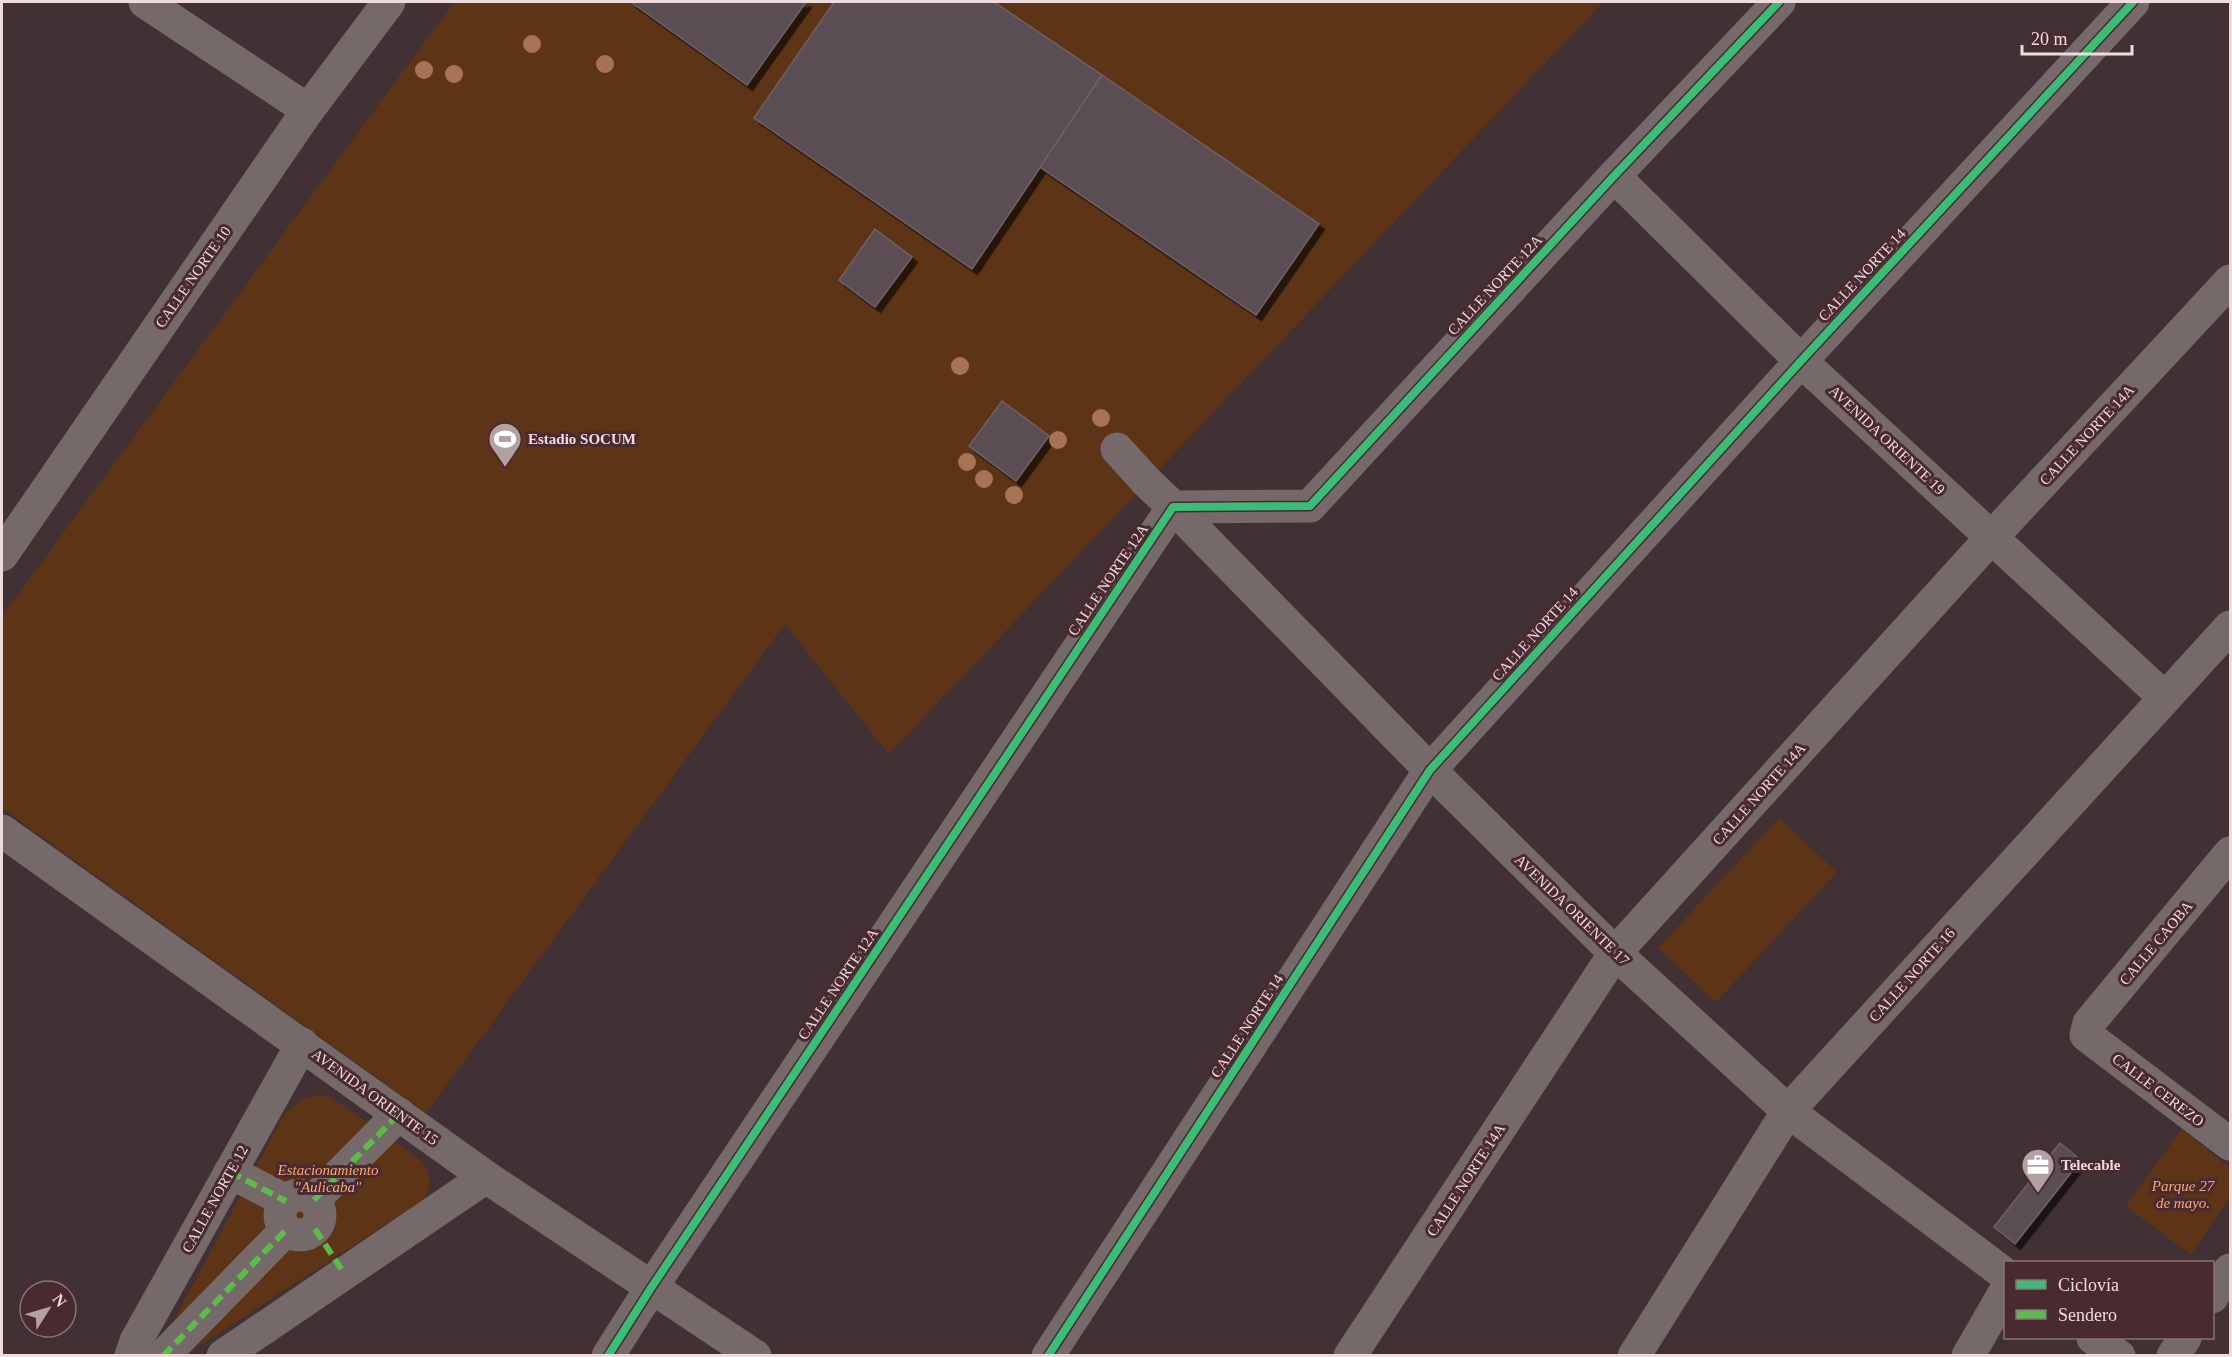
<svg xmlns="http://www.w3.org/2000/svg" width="2232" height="1357" viewBox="0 0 2232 1357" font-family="Georgia,serif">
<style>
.green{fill:#5e3417}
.building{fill:#5a4d52;stroke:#6e6166;stroke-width:1.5;filter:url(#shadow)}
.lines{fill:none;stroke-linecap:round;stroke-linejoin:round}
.minor{stroke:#766969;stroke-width:33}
.quiet{stroke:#5cbc4b;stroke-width:6;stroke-dasharray:12 6;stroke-linecap:butt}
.cycleway-casing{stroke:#482a30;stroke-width:11}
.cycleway{stroke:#3abd76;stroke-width:8}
.tree{fill:#a87256}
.labels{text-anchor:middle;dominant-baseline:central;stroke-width:6;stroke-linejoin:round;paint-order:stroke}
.street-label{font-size:15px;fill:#efdbde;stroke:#482a30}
.poi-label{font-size:15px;font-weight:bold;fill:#efdbde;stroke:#482a30;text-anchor:start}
.park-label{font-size:15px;font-style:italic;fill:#fca872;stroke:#482a30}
</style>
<defs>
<filter id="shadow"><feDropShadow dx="5.5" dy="5.5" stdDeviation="0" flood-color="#0009"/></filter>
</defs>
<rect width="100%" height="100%" fill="#413134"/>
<g class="green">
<path d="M454 2H1603L889 754 785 624 426 1113 2 808V616Z"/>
<path d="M1779 818 1837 872 1716 1002 1658 948Z"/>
<path d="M318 1095 332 1098 422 1161C431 1176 433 1185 423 1200L202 1344 192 1346 174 1330 175 1318 284 1115C295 1103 303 1098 318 1095Z"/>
<path d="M2182 1129 2230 1168V1197L2191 1255 2126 1206Z"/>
</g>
<g class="building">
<path d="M631 2H806L747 85Z"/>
<path d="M834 2H994L1102 75 972 269 754 118Z"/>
<path d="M1102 75 1319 224 1256 315 1040 167Z"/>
<path d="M875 229 912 257 875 307 839 280Z"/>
<path d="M1002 401 1049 436 1016 481 969 446Z"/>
<path d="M2060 1143 2081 1160 2015 1244 1994 1227Z"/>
</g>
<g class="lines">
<g class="minor">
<path d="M145 2 308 110"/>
<path d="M1614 176 1801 361 2165 698"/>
<path d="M1117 449 1146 481 1173 507 1430 770 1615 953 1788 1111 2006 1275"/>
<path d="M2 555 308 110 389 2"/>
<path d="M2 831 486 1177 755 1356"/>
<path d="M2230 853 2089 1023 2086 1035 2230 1144"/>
<path d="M230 1172 286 1201"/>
<circle cx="300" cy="1215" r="20"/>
<path d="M314 1200 399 1114"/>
<path d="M2212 1297 2230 1270"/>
<path d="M2093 1338 2119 1356"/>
<path d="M131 1356 136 1341 302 1044"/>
<path d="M163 1356 286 1230"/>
<path d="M223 1356 486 1177"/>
<path d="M608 1356 651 1288 1173 507 1310 506 1614 176 1779 2"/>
<path d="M1048 1356 1430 770 1801 361 2133 2"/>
<path d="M1350 1356 1615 953 1991 538 2230 281"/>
<path d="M1634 1356 1788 1111 2230 627"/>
<path d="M1968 1356 2006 1290"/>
<path d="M2173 1356 2185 1338"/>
</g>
<g class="quiet">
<path d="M230 1172 286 1201"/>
<path d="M314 1200 399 1114"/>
<path d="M315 1229 344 1273"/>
<path d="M163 1356 286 1230"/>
</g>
<g class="cycleway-casing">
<g id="cycleway">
<path d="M608 1356 651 1288 1173 507 1310 506 1614 176 1779 2"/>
<path d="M1048 1356 1430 770 1801 361 2133 2"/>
</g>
</g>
<use href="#cycleway" class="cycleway"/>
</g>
<g class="tree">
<circle cx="532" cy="44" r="9"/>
<circle cx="605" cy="64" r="9"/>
<circle cx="424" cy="70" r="9"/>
<circle cx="454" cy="74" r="9"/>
<circle cx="960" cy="366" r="9"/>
<circle cx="1101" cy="418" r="9"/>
<circle cx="1058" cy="440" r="9"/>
<circle cx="967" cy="462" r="9"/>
<circle cx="984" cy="479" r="9"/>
<circle cx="1014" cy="495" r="9"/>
</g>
<defs>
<g id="stadium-pin" transform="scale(1.725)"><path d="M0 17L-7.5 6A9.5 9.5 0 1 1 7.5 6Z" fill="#b2a0a2" stroke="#482a30"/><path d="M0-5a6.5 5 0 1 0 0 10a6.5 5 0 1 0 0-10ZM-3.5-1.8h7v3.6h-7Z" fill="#fff"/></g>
<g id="office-pin" transform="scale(1.725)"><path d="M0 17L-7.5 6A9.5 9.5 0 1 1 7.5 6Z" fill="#b2a0a2" stroke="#482a30"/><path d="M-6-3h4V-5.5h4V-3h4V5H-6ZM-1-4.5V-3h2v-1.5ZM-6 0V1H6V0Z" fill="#fff"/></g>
</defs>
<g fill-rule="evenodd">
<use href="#stadium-pin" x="505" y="439"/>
<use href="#office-pin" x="2038" y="1165"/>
</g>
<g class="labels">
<g class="street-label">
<text transform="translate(1862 275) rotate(-47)">CALLE NORTE 14</text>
<text transform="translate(193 277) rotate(-55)">CALLE NORTE 10</text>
<text transform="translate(1495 285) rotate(-47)">CALLE NORTE 12A</text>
<text transform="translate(2087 435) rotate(-47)">CALLE NORTE 14A</text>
<text transform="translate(1887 440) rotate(43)">AVENIDA ORIENTE 19</text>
<text transform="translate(1108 580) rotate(-56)">CALLE NORTE 12A</text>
<text transform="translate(1535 634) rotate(-48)">CALLE NORTE 14</text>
<text transform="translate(1759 794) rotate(-48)">CALLE NORTE 14A</text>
<text transform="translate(1572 910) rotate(44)">AVENIDA ORIENTE 17</text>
<text transform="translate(2156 943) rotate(-50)">CALLE CAOBA</text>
<text transform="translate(1912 975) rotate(-48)">CALLE NORTE 16</text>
<text transform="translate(838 984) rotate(-56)">CALLE NORTE 12A</text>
<text transform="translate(1247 1026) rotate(-57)">CALLE NORTE 14</text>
<text transform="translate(2158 1090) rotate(37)">CALLE CEREZO</text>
<text transform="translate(375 1097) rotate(36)">AVENIDA ORIENTE 15</text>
<text transform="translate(1466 1180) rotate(-57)">CALLE NORTE 14A</text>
<text transform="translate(215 1199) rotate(-61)">CALLE NORTE 12</text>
</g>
<g class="poi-label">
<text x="528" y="439">Estadio SOCUM</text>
<text x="2061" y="1165">Telecable</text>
</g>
<g class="park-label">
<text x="328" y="1170">Estacionamiento<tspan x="328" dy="17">"Aulicaba"</tspan></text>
<text x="2183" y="1186">Parque 27<tspan x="2183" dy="17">de mayo.</tspan></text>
</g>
</g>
<rect width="2232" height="1357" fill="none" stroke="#efdbde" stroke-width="6"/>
<rect x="2004" y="1261" width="210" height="78" fill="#482a30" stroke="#8b7176" stroke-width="1.5"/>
<rect x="2016" y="1280" width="30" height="9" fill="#3abd76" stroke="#8b7176" stroke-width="1.5"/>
<text x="2058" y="1291" font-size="18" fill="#efdbde">Ciclovía</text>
<rect x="2016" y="1310" width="30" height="9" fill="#5cbc4b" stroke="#8b7176" stroke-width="1.5"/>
<text x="2058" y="1321" font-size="18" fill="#efdbde">Sendero</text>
<g transform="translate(48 1309) rotate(53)"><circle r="28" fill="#482a30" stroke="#8b7176" stroke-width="1.5"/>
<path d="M0-4.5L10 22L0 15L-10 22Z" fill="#b2a0a2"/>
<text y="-9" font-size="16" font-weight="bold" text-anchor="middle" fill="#efdbde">N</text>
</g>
<path d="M2022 45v9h110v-9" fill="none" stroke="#efdbde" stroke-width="3"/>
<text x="2031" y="45" font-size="18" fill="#efdbde" stroke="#482a30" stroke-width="4.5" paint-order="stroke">20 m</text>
</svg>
